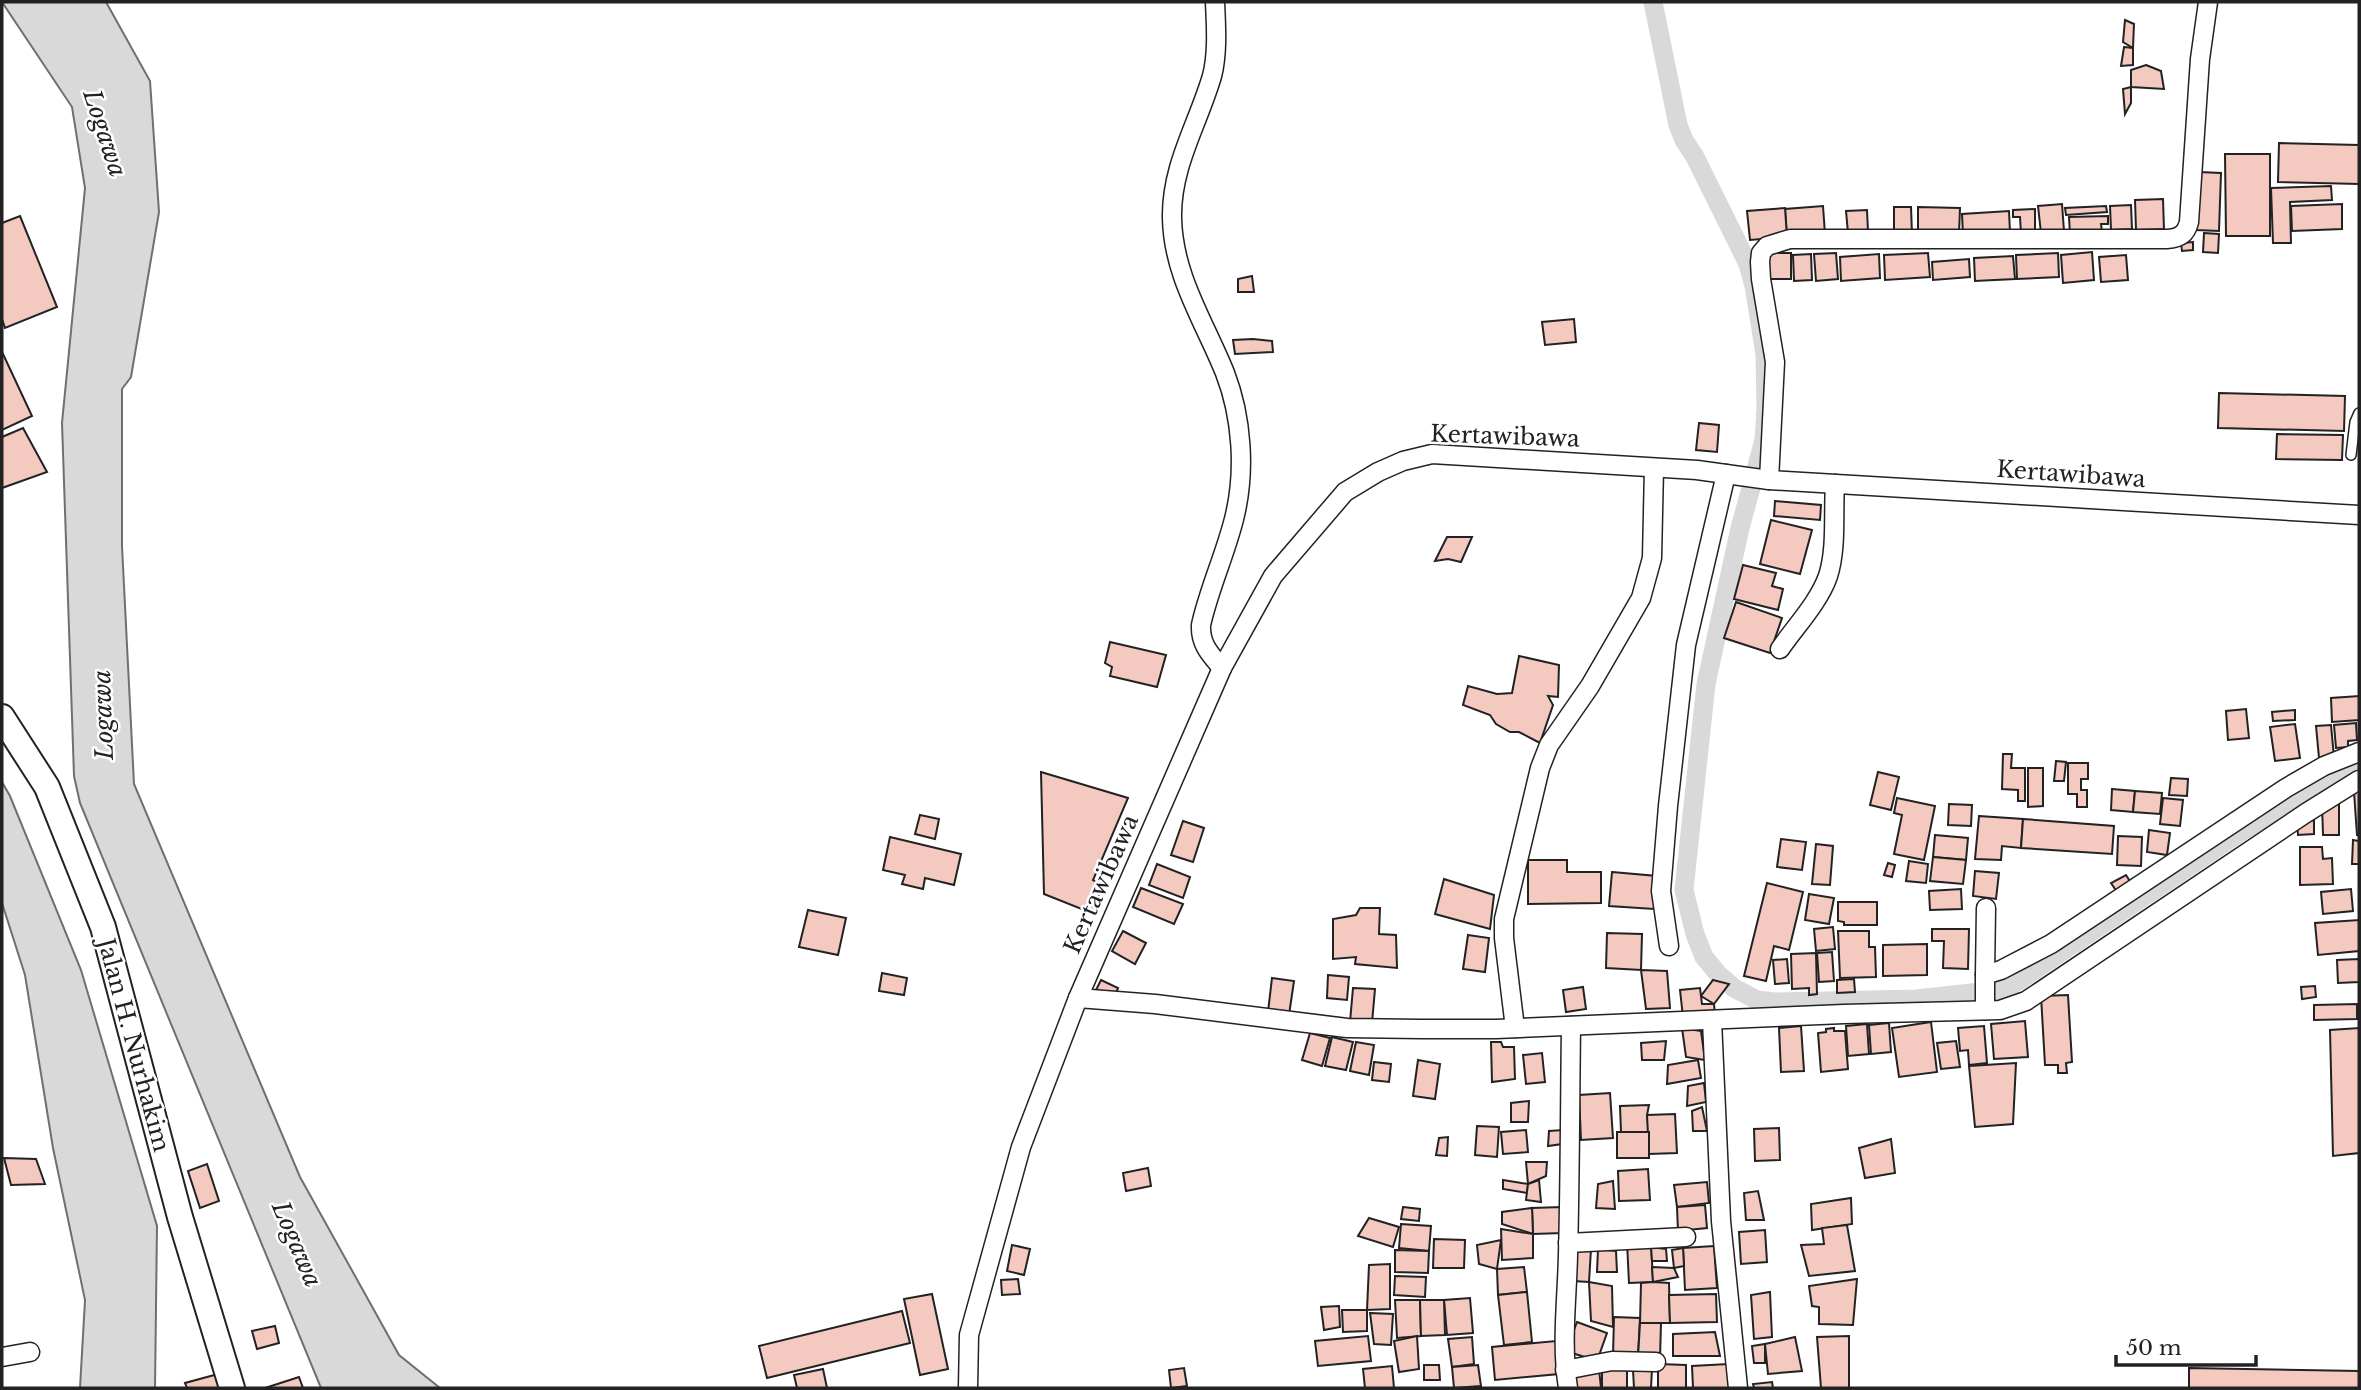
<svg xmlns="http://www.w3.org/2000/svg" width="2361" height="1390" viewBox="0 0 2361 1390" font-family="'Libre Baskerville',serif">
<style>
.water{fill:#d9d9d9;stroke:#6f6f6f;stroke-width:2}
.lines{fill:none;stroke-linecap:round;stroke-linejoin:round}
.canal{stroke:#d9d9d9;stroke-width:19}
.building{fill:#f3c9c0;stroke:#222;stroke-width:2}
.service-casing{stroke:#222;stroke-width:12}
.minor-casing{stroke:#222;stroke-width:21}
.secondary-casing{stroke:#222;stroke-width:28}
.service{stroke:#fff;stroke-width:9}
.minor{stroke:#fff;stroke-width:18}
.secondary{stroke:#fff;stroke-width:24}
.labels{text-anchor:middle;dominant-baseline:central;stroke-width:5;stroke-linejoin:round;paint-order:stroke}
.street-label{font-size:23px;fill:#222;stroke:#fff}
.water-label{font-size:24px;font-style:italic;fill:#222;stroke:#fff}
</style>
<rect width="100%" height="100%" fill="#fff"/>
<g class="water">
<path d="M2 2H106L150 81 159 212 131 377 122 389V546L134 784 300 1177 399 1355 440 1388H321L80 803 74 776 62 423 85 188 72 107Z"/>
<path d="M2 782 10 796 81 970 157 1226 155 1388H80L85 1300 53 1148 25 975 2 903Z"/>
</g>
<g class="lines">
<path class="canal" d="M1653 2 1678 125 1684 140 1695 157 1748 264 1754 286 1765 354 1766 408 1764 440 1740 528 1706 684 1684 890 1695 934 1704 957 1719 975 1734 988 1757 1000 1774 1002 1916 999 1999 990 2011 986 2239 833 2352 762 2359 760"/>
</g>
<g class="building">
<path d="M2125 20 2134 24 2133 48 2123 42Z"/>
<path d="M2124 47 2133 48V65L2121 66Z"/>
<path d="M2146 65 2161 71 2164 89 2131 87V70Z"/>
<path d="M2131 87V103L2125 114 2123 89Z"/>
<path d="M2279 143 2359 145V184L2278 182Z"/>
<path d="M2225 154H2270V236H2226Z"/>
<path d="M2199 172 2221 173 2219 231 2196 230Z"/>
<path d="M2331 186 2332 200 2290 202 2291 243H2273L2271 188Z"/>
<path d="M2163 199 2164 229 2136 230 2135 200Z"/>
<path d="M2062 204 2064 231 2041 233 2038 206Z"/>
<path d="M2342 204V229L2292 231 2291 206Z"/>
<path d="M2131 205 2132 229 2111 230 2110 206Z"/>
<path d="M1823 206 1825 234 1787 237 1785 209Z"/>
<path d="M2106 206 2107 212 2066 215 2065 208Z"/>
<path d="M1894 207H1911L1912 234H1894Z"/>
<path d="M1918 207 1960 208 1959 234 1918 233Z"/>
<path d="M1785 208 1787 237 1750 240 1747 211Z"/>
<path d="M2035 209V234H2021L2020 217H2013V210Z"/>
<path d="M1867 210 1868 232 1848 233 1846 211Z"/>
<path d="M2009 211 2010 232 1963 235 1962 214Z"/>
<path d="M20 216 57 307 5 328 2 319V223Z"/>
<path d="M2108 216V224H2101L2102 232 2070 234 2069 217Z"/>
<path d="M2204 233 2219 234 2218 253 2203 252Z"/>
<path d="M2193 242V250L2182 251 2181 243Z"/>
<path d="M2092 252 2094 280 2063 283 2061 255Z"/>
<rect x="1766" y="253" width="25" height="26"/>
<path d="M1836 253 1838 279 1816 281 1814 254Z"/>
<path d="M1928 253 1930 277 1885 280 1884 255Z"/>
<path d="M2058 253 2059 277 2017 279 2016 255Z"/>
<path d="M1811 254 1812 280 1794 281 1793 255Z"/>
<path d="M1879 254 1880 278 1841 281 1840 257Z"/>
<path d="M2126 255 2128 280 2101 282 2099 257Z"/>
<path d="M2013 256 2015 279 1975 281 1974 258Z"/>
<path d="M1969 259 1970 277 1933 280 1932 262Z"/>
<path d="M1252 276 1254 292H1238V279Z"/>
<path d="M1574 319 1576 342 1545 345 1542 322Z"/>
<path d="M1253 339 1272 341 1273 352 1235 354 1233 340Z"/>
<path d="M3 354 32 416 2 430V355Z"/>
<path d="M2219 393 2345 396 2344 431 2218 428Z"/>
<path d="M1699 423 1719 425 1717 452 1696 450Z"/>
<path d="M23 428 47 472 2 488V437Z"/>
<path d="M2277 434 2343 435 2342 460 2276 459Z"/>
<path d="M1775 501 1821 505 1820 520 1774 516Z"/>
<path d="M1771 520 1812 530 1800 574 1760 564Z"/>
<path d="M1447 537H1472L1461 562 1448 559 1435 561Z"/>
<path d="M1743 565 1776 573 1772 586 1783 589 1778 610 1734 599Z"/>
<path d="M1736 602 1782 618 1770 653 1724 638Z"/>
<path d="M1110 642 1166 655 1157 687 1110 676 1112 667 1105 663Z"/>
<path d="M1519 656 1559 665 1558 697 1548 696 1553 705 1540 743 1519 732H1510L1496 724 1490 715 1463 705 1468 686 1497 694 1512 693Z"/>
<path d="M2359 696V720L2332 722 2331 698Z"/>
<path d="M2246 709 2249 738 2228 740 2226 711Z"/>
<path d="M2295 710V720L2273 721 2272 712Z"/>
<path d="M2356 723 2357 740 2348 741V747L2336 748 2334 725Z"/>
<path d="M2295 724 2300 758 2275 761 2270 727Z"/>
<path d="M2331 725 2334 757 2319 758 2316 726Z"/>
<path d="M2003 754H2012L2011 768H2025V801H2018V790L2002 789Z"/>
<path d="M2056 761 2066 762 2064 781H2054Z"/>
<path d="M2068 763H2088V779H2081V790H2087V807H2077V794H2068Z"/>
<path d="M2028 768H2043V806L2028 807Z"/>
<path d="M1041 772 1128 798 1093 880 1101 885 1094 914 1044 894Z"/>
<path d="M1878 772 1899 777 1891 810 1870 805Z"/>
<path d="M2171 778 2188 779 2187 796 2169 795Z"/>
<path d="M2112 789 2135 791 2133 812 2111 810Z"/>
<path d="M2135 791 2162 793 2160 814 2133 812Z"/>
<path d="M2354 792H2359V835H2357Z"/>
<path d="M1897 798 1935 806 1924 860 1894 854 1902 815 1894 813Z"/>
<path d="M2163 798 2183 800 2180 826 2160 824Z"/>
<path d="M1949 804 1972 805 1971 826 1948 825Z"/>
<path d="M2322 804H2339V835H2323Z"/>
<path d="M920 815 939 819 935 839 915 834Z"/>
<path d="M1979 816 2023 819 2021 848 2002 846 2001 860 1975 859Z"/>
<path d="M2023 819 2114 826 2112 854 2021 848Z"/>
<path d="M2314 820V834L2298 835 2297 821Z"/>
<path d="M1183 821 1204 828 1193 862 1171 855Z"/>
<path d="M2149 830 2170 833 2167 855 2147 852Z"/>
<path d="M1935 835 1968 838 1966 860 1933 857Z"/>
<path d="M2118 836 2142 837 2141 866 2117 865Z"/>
<path d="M890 837 961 854 954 885 925 878 923 889 902 884 905 875 883 870Z"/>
<path d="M1781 839 1806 842 1802 870 1777 867Z"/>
<path d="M2353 840 2359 841V864H2352Z"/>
<path d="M1816 844 1833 846 1830 885 1812 884Z"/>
<path d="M2300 847H2322L2323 859 2332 858 2333 884 2300 885Z"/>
<path d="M1933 857 1966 860 1963 884 1930 881Z"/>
<path d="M1528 860H1567V872H1601V903L1528 904Z"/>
<path d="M1909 861 1928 864 1926 883 1906 881Z"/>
<path d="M1888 863 1895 865 1892 877 1884 875Z"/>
<path d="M1157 864 1190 877 1183 898 1149 885Z"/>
<path d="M1975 871 1999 873 1996 899 1973 896Z"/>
<path d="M1612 872 1657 876 1654 909 1609 906Z"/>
<path d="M2126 875 2131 883 2117 892 2111 883Z"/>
<path d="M1444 879 1494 895 1490 929 1435 914Z"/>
<path d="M1767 883 1803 892 1789 950 1774 946 1766 981 1744 976Z"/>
<path d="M1141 888 1183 904 1174 924 1133 907Z"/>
<path d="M1961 889 1962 909 1930 910 1929 891Z"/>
<path d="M2351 889 2353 911 2323 914 2321 892Z"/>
<path d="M1809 894 1834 898 1829 924 1805 920Z"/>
<path d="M1838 902H1877V925H1844V922L1838 921Z"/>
<path d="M1360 908H1380L1379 934 1396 935 1397 968 1355 964 1356 957 1333 959V919L1356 915Z"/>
<path d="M808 910 846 918 838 955 799 947Z"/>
<path d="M2359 920V951L2318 955 2315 923Z"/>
<path d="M1833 927 1835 949 1816 951 1814 929Z"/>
<path d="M1932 929H1969L1968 969 1943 968 1944 941H1932Z"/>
<path d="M1123 931 1146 943 1135 964 1112 951Z"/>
<path d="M1838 931H1869V947H1875L1876 977 1840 978Z"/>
<path d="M1607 933 1642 934 1641 970 1606 968Z"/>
<path d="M1468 935 1489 938 1485 972 1463 969Z"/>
<path d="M1927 944V975L1883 976V945Z"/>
<path d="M1832 952 1834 981 1819 982 1817 953Z"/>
<path d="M1816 953 1817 994 1809 995V988L1792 989 1791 954Z"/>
<path d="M1787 959 1789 983 1775 984 1773 960Z"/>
<path d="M2359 959V982L2338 983 2337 960Z"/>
<path d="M1641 970 1667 971 1670 1008 1646 1009Z"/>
<path d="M882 973 907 978 904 995 879 991Z"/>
<path d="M1328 975 1349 977 1347 1000 1327 998Z"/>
<path d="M1272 978 1294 981 1289 1015 1268 1012Z"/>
<path d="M1854 979 1855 992 1837 993V980Z"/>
<path d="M1101 980 1118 988 1114 999 1096 990Z"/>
<path d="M1713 980 1729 984 1714 1004 1701 996Z"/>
<path d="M2315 986 2316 997 2302 999 2301 987Z"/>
<path d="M1583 987 1586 1009 1566 1012 1563 990Z"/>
<path d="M1353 988 1375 989 1372 1023 1350 1022Z"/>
<path d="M1700 988 1702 1004H1714L1715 1014 1683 1017 1680 990Z"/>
<path d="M2068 995 2072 1062 2066 1063 2067 1073H2058V1065H2045L2041 996Z"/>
<path d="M2357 1004V1019L2314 1020V1005Z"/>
<path d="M2025 1021 2028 1057 1994 1059 1991 1024Z"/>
<path d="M1931 1022 1937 1072 1899 1077 1892 1028Z"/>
<path d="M1889 1023 1891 1052 1871 1054 1869 1025Z"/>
<path d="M1867 1024 1869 1054 1848 1056 1846 1026Z"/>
<path d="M1801 1026 1804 1071 1781 1072 1779 1028Z"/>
<path d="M1984 1026 1987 1063 1969 1065 1968 1050 1960 1051 1958 1028Z"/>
<path d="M1682 1028 1701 1031 1705 1060 1686 1057Z"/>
<path d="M1834 1028V1031H1845L1848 1069 1821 1072 1818 1033 1826 1032V1029Z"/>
<path d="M2359 1028V1153L2333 1156 2330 1030Z"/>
<path d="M1310 1033 1330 1038 1322 1066 1302 1060Z"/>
<path d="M1332 1037 1353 1042 1346 1070 1325 1066Z"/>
<path d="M1666 1041 1664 1060H1642L1641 1043Z"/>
<path d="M1956 1041 1960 1067 1941 1069 1937 1043Z"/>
<path d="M1356 1042 1374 1045 1369 1075 1350 1071Z"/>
<path d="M1491 1042H1501L1503 1047H1514L1515 1079 1492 1082Z"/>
<path d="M1542 1053 1545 1082 1526 1084 1523 1055Z"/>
<path d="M1418 1060 1440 1064 1435 1099 1413 1096Z"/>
<path d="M1698 1060 1701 1078 1667 1084 1668 1065Z"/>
<path d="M1374 1062 1391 1064 1389 1082 1372 1080Z"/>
<path d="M2016 1063 2013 1124 1975 1127 1969 1066Z"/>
<path d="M1704 1083 1706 1102 1687 1106 1688 1086Z"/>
<path d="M1610 1093 1613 1138 1581 1140 1579 1095Z"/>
<path d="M1529 1101 1528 1122H1511V1103Z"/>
<path d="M1649 1105 1647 1115 1649 1132H1621L1620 1106Z"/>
<path d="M1702 1107 1707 1131H1693L1692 1111Z"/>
<path d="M1675 1114 1677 1153 1649 1154 1647 1115Z"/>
<path d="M1477 1126 1499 1127 1497 1157 1475 1155Z"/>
<path d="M1779 1128 1780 1160 1755 1161 1754 1129Z"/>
<path d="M1526 1130 1528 1152 1503 1154 1501 1132Z"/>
<path d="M1563 1130 1562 1144 1548 1146 1549 1131Z"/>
<rect x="1617" y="1132" width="32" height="26"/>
<path d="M1448 1137 1447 1156 1436 1155 1439 1138Z"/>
<path d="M1891 1139 1895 1173 1865 1178 1859 1148Z"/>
<path d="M4 1158 36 1159 45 1184 11 1185Z"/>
<path d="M1526 1162H1547L1546 1176 1528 1184Z"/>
<path d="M207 1164 219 1201 200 1208 188 1171Z"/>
<path d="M1148 1168 1151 1186 1126 1191 1123 1173Z"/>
<path d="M1648 1169 1650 1200 1619 1201 1618 1171Z"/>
<path d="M1503 1180 1528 1184 1527 1193 1503 1189Z"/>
<path d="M1539 1180 1541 1202 1526 1200 1528 1184Z"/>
<path d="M1613 1181 1615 1209 1596 1208 1598 1184Z"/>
<path d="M1707 1182 1709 1203 1677 1207 1674 1185Z"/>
<path d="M1758 1191 1764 1220H1746L1744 1193Z"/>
<path d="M1851 1198 1852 1224 1812 1230 1811 1204Z"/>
<path d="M1705 1205 1707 1228 1678 1231 1677 1207Z"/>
<path d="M1403 1207 1420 1209 1419 1221 1401 1219Z"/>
<path d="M1562 1207 1563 1233 1533 1234 1532 1208Z"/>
<path d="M1532 1208 1533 1234 1502 1224V1212Z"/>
<path d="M1369 1218 1399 1227 1393 1247 1358 1236Z"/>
<path d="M1401 1224 1431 1226 1429 1251 1399 1248Z"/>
<path d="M1847 1225 1855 1271 1809 1276 1801 1245 1824 1244 1822 1228Z"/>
<path d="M1501 1229 1533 1234V1258L1502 1260Z"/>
<path d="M1765 1230 1767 1262 1741 1264 1739 1232Z"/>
<path d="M1434 1239 1465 1240 1464 1268H1433Z"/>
<path d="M1501 1240 1497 1269 1479 1264 1477 1245Z"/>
<path d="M1651 1241 1653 1282 1629 1283 1627 1242Z"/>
<path d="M1012 1245 1030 1249 1024 1275 1007 1271Z"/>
<path d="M1714 1246 1717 1288 1685 1290 1683 1248Z"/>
<path d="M1651 1247 1666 1249 1667 1261H1652Z"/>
<path d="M1575 1248 1591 1249 1589 1282 1573 1281Z"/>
<path d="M1683 1248 1684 1266 1674 1268 1672 1250Z"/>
<path d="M1598 1249 1616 1251 1617 1272H1597Z"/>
<path d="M1395 1250 1429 1251 1428 1273 1395 1272Z"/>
<path d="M1390 1264V1309L1367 1310 1369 1265Z"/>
<path d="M1524 1267 1527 1292 1498 1295 1497 1269Z"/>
<path d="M1652 1267 1674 1268 1678 1277 1653 1282Z"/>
<path d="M1395 1276 1426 1277 1425 1297 1394 1295Z"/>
<path d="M1018 1279 1020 1294 1002 1295 1001 1280Z"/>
<path d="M1857 1279 1853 1325 1819 1324V1307L1812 1306 1809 1286Z"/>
<path d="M1589 1282 1612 1286 1613 1327 1591 1321Z"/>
<path d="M1653 1282 1669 1283 1670 1323H1640L1641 1283Z"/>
<path d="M1527 1292 1532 1342 1504 1345 1498 1295Z"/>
<path d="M1770 1292 1772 1337 1754 1339 1751 1295Z"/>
<path d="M932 1294 948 1369 920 1375 904 1299Z"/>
<path d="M1716 1294 1717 1322 1670 1323 1669 1295Z"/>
<path d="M1470 1298 1473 1333 1447 1335 1444 1300Z"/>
<path d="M1395 1300H1420L1421 1336 1397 1338Z"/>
<path d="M1420 1300H1444L1445 1335 1421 1336Z"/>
<path d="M1339 1306 1340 1327 1324 1330 1321 1307Z"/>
<path d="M1342 1310H1367V1331L1343 1332Z"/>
<path d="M902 1311 910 1343 767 1378 759 1346Z"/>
<path d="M1370 1313 1393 1314 1391 1345 1374 1344Z"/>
<path d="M1614 1317 1640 1318 1638 1357 1613 1356Z"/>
<path d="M1577 1322 1607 1333 1597 1361 1566 1351Z"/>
<path d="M1640 1323H1661L1660 1358 1638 1357Z"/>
<path d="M275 1326 279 1343 257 1349 252 1331Z"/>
<path d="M1715 1332 1720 1356H1673V1334Z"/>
<path d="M1368 1336 1371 1361 1318 1366 1315 1341Z"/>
<path d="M1417 1336 1419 1369 1399 1372 1394 1341Z"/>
<path d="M1849 1336V1388H1821L1817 1337Z"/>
<path d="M1472 1337 1474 1364 1452 1367 1448 1339Z"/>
<path d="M1795 1337 1802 1371 1768 1374 1765 1344Z"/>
<path d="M1556 1341 1559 1374 1495 1380 1492 1347Z"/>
<path d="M1765 1344V1363H1754L1752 1346Z"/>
<rect x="1602" y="1364" width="25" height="24"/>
<path d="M1658 1364 1686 1365V1388H1658Z"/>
<path d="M1728 1364 1729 1388H1693L1692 1366Z"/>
<path d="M1424 1365H1439L1440 1380H1424Z"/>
<path d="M1478 1365 1481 1386 1454 1388 1452 1367Z"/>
<path d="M1392 1366 1394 1388H1365L1363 1369Z"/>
<path d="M1184 1368 1187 1386 1171 1388 1169 1370Z"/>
<path d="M2189 1368 2359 1371V1388H2189Z"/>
<path d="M823 1369 827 1388H797L794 1375Z"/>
<path d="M1599 1369 1601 1388H1576L1575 1370Z"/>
<path d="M1652 1369 1651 1388H1634L1633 1370Z"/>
<path d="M218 1374 222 1388H187L185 1383Z"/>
<path d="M299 1377 303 1388H265Z"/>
<path d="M1772 1382 1773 1388H1754L1753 1384Z"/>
</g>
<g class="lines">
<g class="service-casing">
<path id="service" d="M2351 455 2355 422 2359 413"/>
</g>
<g class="minor-casing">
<g id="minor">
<path d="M1215 2C1216 25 1218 53 1212 76 1198 124 1171 166 1172 218 1173 275 1204 321 1225 373 1242 417 1246 472 1234 519 1225 555 1209 589 1201 625 1200 644 1210 654 1222 668"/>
<path d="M1769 480 1775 362 1761 279 1760 262 1761 253 1767 246 1790 239H2167C2180 238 2186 234 2189 222L2200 59 2208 2"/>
<path d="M1780 649C1795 627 1819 602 1828 576 1837 548 1833 513 1835 484"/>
<path d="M1669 946 1661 891 1668 806 1686 645 1726 474"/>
<path d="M1985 975 1986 908"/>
<path d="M1078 998 1155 1004 1347 1028 1421 1029H1496L1844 1014 2000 1010 2026 1001 2306 813 2359 780"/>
<path d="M1985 1010V975L2001 970 2051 944 2286 788 2324 766 2359 752"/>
<path d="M1712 1020 1721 1221 1738 1388"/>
<path d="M1515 1028 1504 938V919L1540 768 1549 745 1590 686 1641 598 1652 558 1654 468"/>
<path d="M1568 1243 1686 1237"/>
<path d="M2 1357 30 1352"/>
<path d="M1565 1370 1612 1361 1656 1362"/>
<path d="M968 1388 969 1335 1021 1147 1078 998 1222 668 1273 576 1345 492 1378 472 1403 461 1432 454 1697 470 1769 480 2359 515"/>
<path d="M1568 1388C1561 1344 1567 1300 1568 1255 1570 1179 1570 1102 1571 1026"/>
</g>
</g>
<g class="secondary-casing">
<path id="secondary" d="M2 717 47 787 103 927 180 1217 232 1388"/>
</g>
<use href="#service" class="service"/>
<use href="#minor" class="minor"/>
<use href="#secondary" class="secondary"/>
</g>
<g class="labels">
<g class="street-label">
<text transform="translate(1505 436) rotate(2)">Kertawibawa</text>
<text transform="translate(2071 474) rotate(4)">Kertawibawa</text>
<text transform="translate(1101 884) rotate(-66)">Kertawibawa</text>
<text transform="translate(134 1045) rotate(75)">Jalan H. Nurhakim</text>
</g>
<g class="water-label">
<text transform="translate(105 133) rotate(72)">Logawa</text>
<text transform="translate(103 715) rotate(-92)">Logawa</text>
<text transform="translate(297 1244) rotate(67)">Logawa</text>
</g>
</g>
<rect width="2361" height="1390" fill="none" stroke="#222222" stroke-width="7"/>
<path d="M2116 1355v10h140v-10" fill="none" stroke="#222222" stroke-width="3.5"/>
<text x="2126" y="1355" font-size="21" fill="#222222" stroke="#ffffff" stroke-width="5" paint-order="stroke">50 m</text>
</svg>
